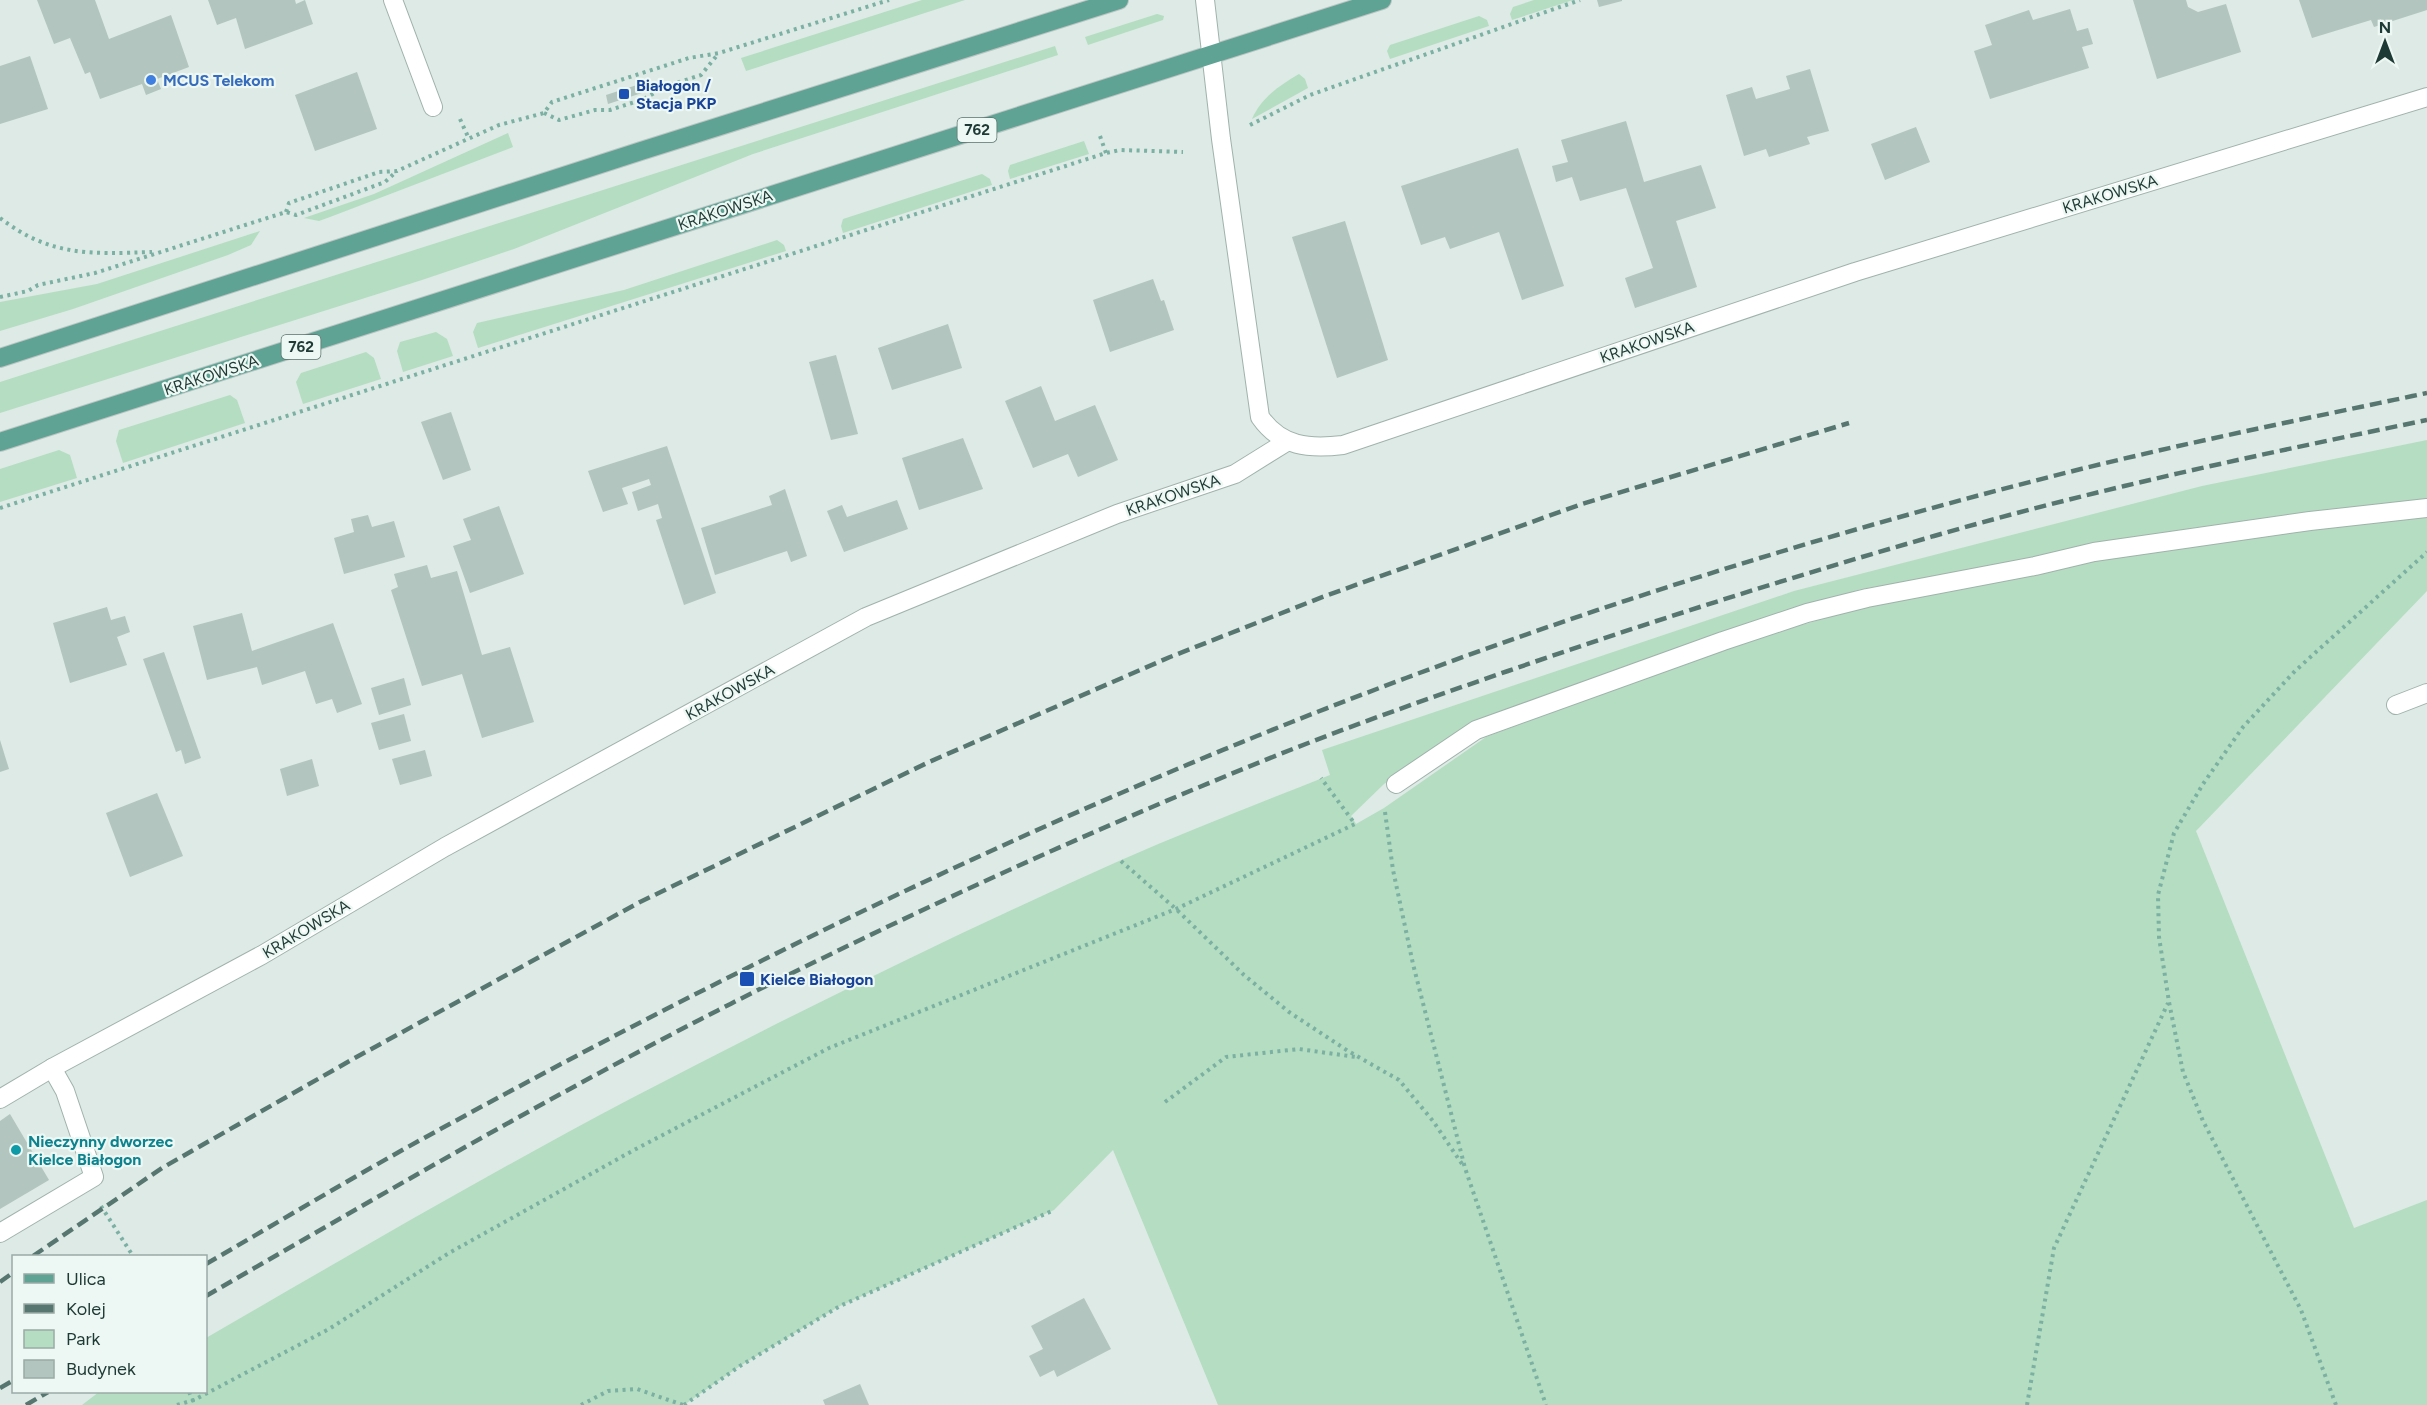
<svg xmlns="http://www.w3.org/2000/svg" width="2427" height="1405" viewBox="0 0 2427 1405" font-family="Figtree,sans-serif">
<style>
.green{fill:#b4ddc1}
.building{fill:#b2c5be}
.lines{fill:none;stroke-linecap:round;stroke-linejoin:round}
.minor-casing{stroke:#a0b2ac;stroke-width:20}
.major-casing{stroke:#bcc4c2;stroke-width:20}
.path{stroke:#7bb0a2;stroke-width:4;stroke-dasharray:3 4.5;stroke-linecap:butt}
.minor{stroke:#fff;stroke-width:18}
.major{stroke:#5fa395;stroke-width:18}
.rail{stroke:#587670;stroke-width:4.5;stroke-dasharray:12 6;stroke-linecap:butt}
.shop-dot{fill:#3f7fe0;stroke:#edf7f3;stroke-width:2}
.transit-dot{fill:#1a4fb4;stroke:#edf7f3;stroke-width:2}
.culture-dot{fill:#0f9aa8;stroke:#edf7f3;stroke-width:2}
.labels{text-anchor:middle;dominant-baseline:central;stroke-width:4.5;stroke-linejoin:round;paint-order:stroke}
.shield{fill:#edf7f3;stroke:#5c736d;stroke-width:1.5}
.shield-label{font-size:15px;font-weight:bold;fill:#1e3a34}
.shop-label{font-size:16px;font-weight:bold;fill:#366cbe;stroke:#edf7f3;text-anchor:start}
.transit-label{font-size:16px;font-weight:bold;fill:#164399;stroke:#edf7f3;text-anchor:start}
.street-label{font-size:16px;fill:#1e3a34;stroke:#edf7f3}
.culture-label{font-size:16px;font-weight:bold;fill:#0d838f;stroke:#edf7f3;text-anchor:start}
</style>
<rect width="100%" height="100%" fill="#ddeae5"/>
<g class="green">
<path d="M922 0H965L746 71 741 58Z"/>
<path d="M1534 0H1573L1512 20 1510 14 1513 7Z"/>
<path d="M1157 14 1164 16 1163 20 1088 45 1085 37Z"/>
<path d="M1479 16 1487 20 1489 26 1390 59 1387 51 1390 45Z"/>
<path d="M1055 46 1058 55 753 154 514 249 422 280 0 413V382Z"/>
<path d="M1299 74 1305 79 1308 88 1252 119C1261 98 1280 85 1299 74Z"/>
<path d="M508 133 513 147 330 217 319 221 304 218 374 194Z"/>
<path d="M1084 141 1089 154 1010 179 1008 171 1010 165Z"/>
<path d="M982 174 990 179 992 185 843 233 841 226 843 219Z"/>
<path d="M260 231 251 245 228 255 73 309 0 331V302L97 284Z"/>
<path d="M777 240 784 245 786 251 478 348 473 332 477 323 624 290Z"/>
<path d="M436 332 447 339 453 356 403 372 397 351 400 342Z"/>
<path d="M366 352 374 358 381 379 303 404 296 382 301 373Z"/>
<path d="M230 395 237 400 245 423 123 463 116 441 119 430Z"/>
<path d="M2427 440V500L1861 589 1760 621 1473 723 1384 784 1351 816 1356 824 1384 808 1486 737 1647 676 1795 627 1868 606 2059 570 2099 560 2427 513V591L2196 831 2354 1228 2427 1200V1405H1218L1113 1150 1054 1210 840 1306 740 1366 684 1405H82L99 1392H206V1338C346 1257 486 1175 630 1099 791 1015 953 935 1119 861 1189 830 1260 803 1330 775L1322 750 1794 591 2202 486Z"/>
<path d="M59 450 70 455 77 478 0 502V469Z"/>
</g>
<g class="building">
<path d="M37 0H95L109 39 171 15 189 67 157 79 161 89 146 95 142 84 100 99 90 72 85 74 70 38 54 44Z"/>
<path d="M208 0H295L296 4 305 0 313 24 245 49 236 18 217 25Z"/>
<path d="M1597 0H1622V1L1599 7Z"/>
<path d="M2133 0H2186L2188 7 2198 12 2226 4 2241 52 2157 79Z"/>
<path d="M2299 0H2427V10L2374 27 2371 20 2312 38Z"/>
<path d="M2070 9 2077 31 2088 28 2093 44 2082 47 2089 68 1990 99 1974 51 1992 45 1985 25 2029 10 2033 20Z"/>
<path d="M30 56 48 109 0 124V66Z"/>
<path d="M1810 69 1829 131 1807 137 1810 144 1769 157 1766 149 1744 156 1726 95 1752 87 1756 99 1790 89 1786 76Z"/>
<path d="M357 72 377 129 315 151 295 95Z"/>
<path d="M640 84 642 93 608 104 606 95Z"/>
<path d="M1626 121 1644 182 1701 165 1716 208 1676 221 1697 287 1635 308 1625 278 1653 268 1626 188 1580 201 1572 177 1556 182 1552 166 1568 162 1561 140Z"/>
<path d="M1916 127 1930 162 1885 180 1871 144Z"/>
<path d="M1518 148 1564 286 1522 300 1499 232 1450 249 1445 237 1421 245 1401 186Z"/>
<path d="M1345 221 1388 360 1337 378 1292 237Z"/>
<path d="M1153 279 1161 301 1164 300 1174 330 1110 352 1093 300Z"/>
<path d="M948 324 962 368 892 390 878 348Z"/>
<path d="M836 355 858 434 831 440 809 362Z"/>
<path d="M1041 386 1055 421 1095 405 1118 460 1078 477 1068 454 1033 468 1005 401Z"/>
<path d="M451 412 471 470 443 480 421 422Z"/>
<path d="M963 438 983 489 919 510 902 458Z"/>
<path d="M667 446 716 593 684 605 656 520 662 518 658 504 638 511 632 492 651 485 649 479 622 488 628 504 603 512 588 471Z"/>
<path d="M785 489 807 556 791 562 787 551 715 575 701 528 772 505 769 496Z"/>
<path d="M897 500 908 529 844 552 827 511 842 505 847 517Z"/>
<path d="M499 506 524 574 470 593 453 546 471 540 463 519Z"/>
<path d="M368 515 372 527 394 521 405 557 344 574 334 538 354 532 351 519Z"/>
<path d="M427 565 431 578 457 571 482 655 510 647 534 722 482 738 462 674 422 686 391 590 398 587 394 574Z"/>
<path d="M107 607 111 620 125 616 130 632 117 637 127 665 70 683 53 623Z"/>
<path d="M242 613 252 651 333 623 362 704 337 713 332 699 316 704 305 671 262 685 257 667 207 680 193 626Z"/>
<path d="M164 652 201 758 185 764 181 750 176 752 143 659Z"/>
<path d="M404 678 411 705 379 715 371 688Z"/>
<path d="M404 714 411 741 379 750 371 723Z"/>
<path d="M0 740 9 769 0 772Z"/>
<path d="M425 750 432 776 400 785 392 759Z"/>
<path d="M312 759 319 786 287 796 280 769Z"/>
<path d="M157 793 183 856 130 877 106 813Z"/>
<path d="M10 1114 49 1180 0 1209V1121Z"/>
<path d="M1084 1298 1111 1349 1057 1377 1054 1370 1040 1377 1029 1356 1043 1349 1031 1326Z"/>
<path d="M860 1384 869 1405H825L823 1400Z"/>
</g>
<g class="lines">
<g class="minor-casing">
<g id="minor">
<path d="M393 0 433 107"/>
<path d="M1205 0 1221 139 1260 417C1281 447 1309 449 1343 445L1855 272 2427 97"/>
<path d="M2396 705 2427 693"/>
<path d="M1396 784 1476 730 1723 641 1807 613 1867 598 2035 566 2094 552 2310 521 2427 508"/>
<path d="M0 1099 52 1068 262 955 445 847 866 617 1117 514 1235 474 1288 441"/>
<path d="M0 1233 94 1177 65 1091 52 1068"/>
</g>
</g>
<g class="major-casing">
<g id="major">
<path d="M0 358 641 151 1119 0"/>
<path d="M0 442 1382 0"/>
</g>
</g>
<g class="path">
<path d="M544 113 559 120 595 110H610L644 99 664 87 701 75 718 54"/>
<path d="M460 119 469 139"/>
<path d="M1250 125 1310 95 1580 0"/>
<path d="M1100 136 1106 153"/>
<path d="M286 212 289 203 379 172 397 171 499 125 544 113 552 102 689 58 719 53 889 0"/>
<path d="M0 218C51 257 91 254 152 252"/>
<path d="M0 297 28 291 38 285 95 273 286 212 296 215 385 182 397 171"/>
<path d="M0 508 1106 153 1120 150 1183 152"/>
<path d="M1385 812 1393 870 1413 964 1465 1168 1546 1405"/>
<path d="M1121 861 1176 909 1244 975 1289 1012 1348 1051 1399 1080 1433 1121 1462 1164"/>
<path d="M1165 1102 1226 1057 1299 1049 1356 1057"/>
<path d="M101 1206 133 1256"/>
<path d="M189 1392 195 1405"/>
<path d="M177 1405 194 1400 329 1329 449 1253 634 1150 829 1048 1176 909 1355 824 1321 778"/>
<path d="M581 1405 608 1391 637 1389 683 1405"/>
<path d="M684 1405 740 1366 840 1306 1054 1210"/>
<path d="M2027 1405 2054 1248 2168 1003"/>
<path d="M2336 1405 2301 1310 2203 1121 2183 1072 2169 1002 2159 937 2158 895 2174 833 2203 784 2243 727 2295 671 2427 552"/>
</g>
<use href="#minor" class="minor"/>
<use href="#major" class="major"/>
<g class="rail">
<path d="M33 1256 162 1168 353 1059 640 902 929 762 1170 657 1325 596 1582 504 1849 423"/>
<path d="M206 1264C282 1220 358 1174 435 1132 749 960 1071 803 1406 678 1628 595 1856 525 2085 468 2199 440 2313 417 2427 393"/>
<path d="M0 1282 14 1272"/>
<path d="M206 1296C386 1192 567 1086 754 992 916 911 1081 835 1248 767 1333 732 1421 701 1508 671 1649 622 1791 577 1934 536 2096 489 2262 454 2427 420"/>
<path d="M0 1388 14 1380"/>
<path d="M26 1405 48 1392"/>
</g>
</g>
<circle class="shop-dot" cx="151" cy="80" r="6"/>
<g class="transit-dot">
<rect x="618" y="88" width="12" height="12" rx="3"/>
<rect x="739" y="971" width="16" height="16" rx="3"/>
</g>
<circle class="culture-dot" cx="16" cy="1150" r="6"/>
<g class="labels">
<g class="shield">
<rect x="957.5" y="118" width="39" height="24" rx="4.5"/>
<rect x="281.5" y="335" width="39" height="24" rx="4.5"/>
</g>
<g class="shield-label">
<text x="977" y="130">762</text>
<text x="301" y="347">762</text>
</g>
<g class="shop-label">
<text x="163" y="80">MCUS Telekom</text>
</g>
<g class="transit-label">
<text x="636" y="85">Białogon /<tspan x="636" dy="18">Stacja PKP</tspan></text>
<text x="760" y="979">Kielce Białogon</text>
</g>
<g class="street-label">
<text transform="translate(2110 194) rotate(-17)">KRAKOWSKA</text>
<text transform="translate(725 210) rotate(-18)">KRAKOWSKA</text>
<text transform="translate(1647 342) rotate(-19)">KRAKOWSKA</text>
<text transform="translate(211 375) rotate(-18)">KRAKOWSKA</text>
<text transform="translate(1173 495) rotate(-19)">KRAKOWSKA</text>
<text transform="translate(730 692) rotate(-29)">KRAKOWSKA</text>
<text transform="translate(306 929) rotate(-31)">KRAKOWSKA</text>
</g>
<g class="culture-label">
<text x="28" y="1141">Nieczynny dworzec<tspan x="28" dy="18">Kielce Białogon</tspan></text>
</g>
</g>
<rect x="12" y="1255" width="195" height="138" fill="#edf7f3" stroke="#9aaba7" stroke-width="1.5"/>
<rect x="24" y="1274" width="30" height="9" fill="#5fa395" stroke="#9aaba7" stroke-width="1.5"/>
<text x="66" y="1285" font-size="18" fill="#1e3a34">Ulica</text>
<rect x="24" y="1304" width="30" height="9" fill="#587670" stroke="#9aaba7" stroke-width="1.5"/>
<text x="66" y="1315" font-size="18" fill="#1e3a34">Kolej</text>
<rect x="24" y="1330" width="30" height="18" fill="#b4ddc1" stroke="#9aaba7" stroke-width="1.5"/>
<text x="66" y="1345" font-size="18" fill="#1e3a34">Park</text>
<rect x="24" y="1360" width="30" height="18" fill="#b2c5be" stroke="#9aaba7" stroke-width="1.5"/>
<text x="66" y="1375" font-size="18" fill="#1e3a34">Budynek</text>
<g transform="translate(2385 42)" stroke="#edf7f3" stroke-width="4.5" paint-order="stroke">
<path d="M0-4.5L10 22L0 15L-10 22Z" fill="#1e3a34"/>
<text y="-9" font-size="16" font-weight="bold" text-anchor="middle" fill="#1e3a34">N</text>
</g>
</svg>
